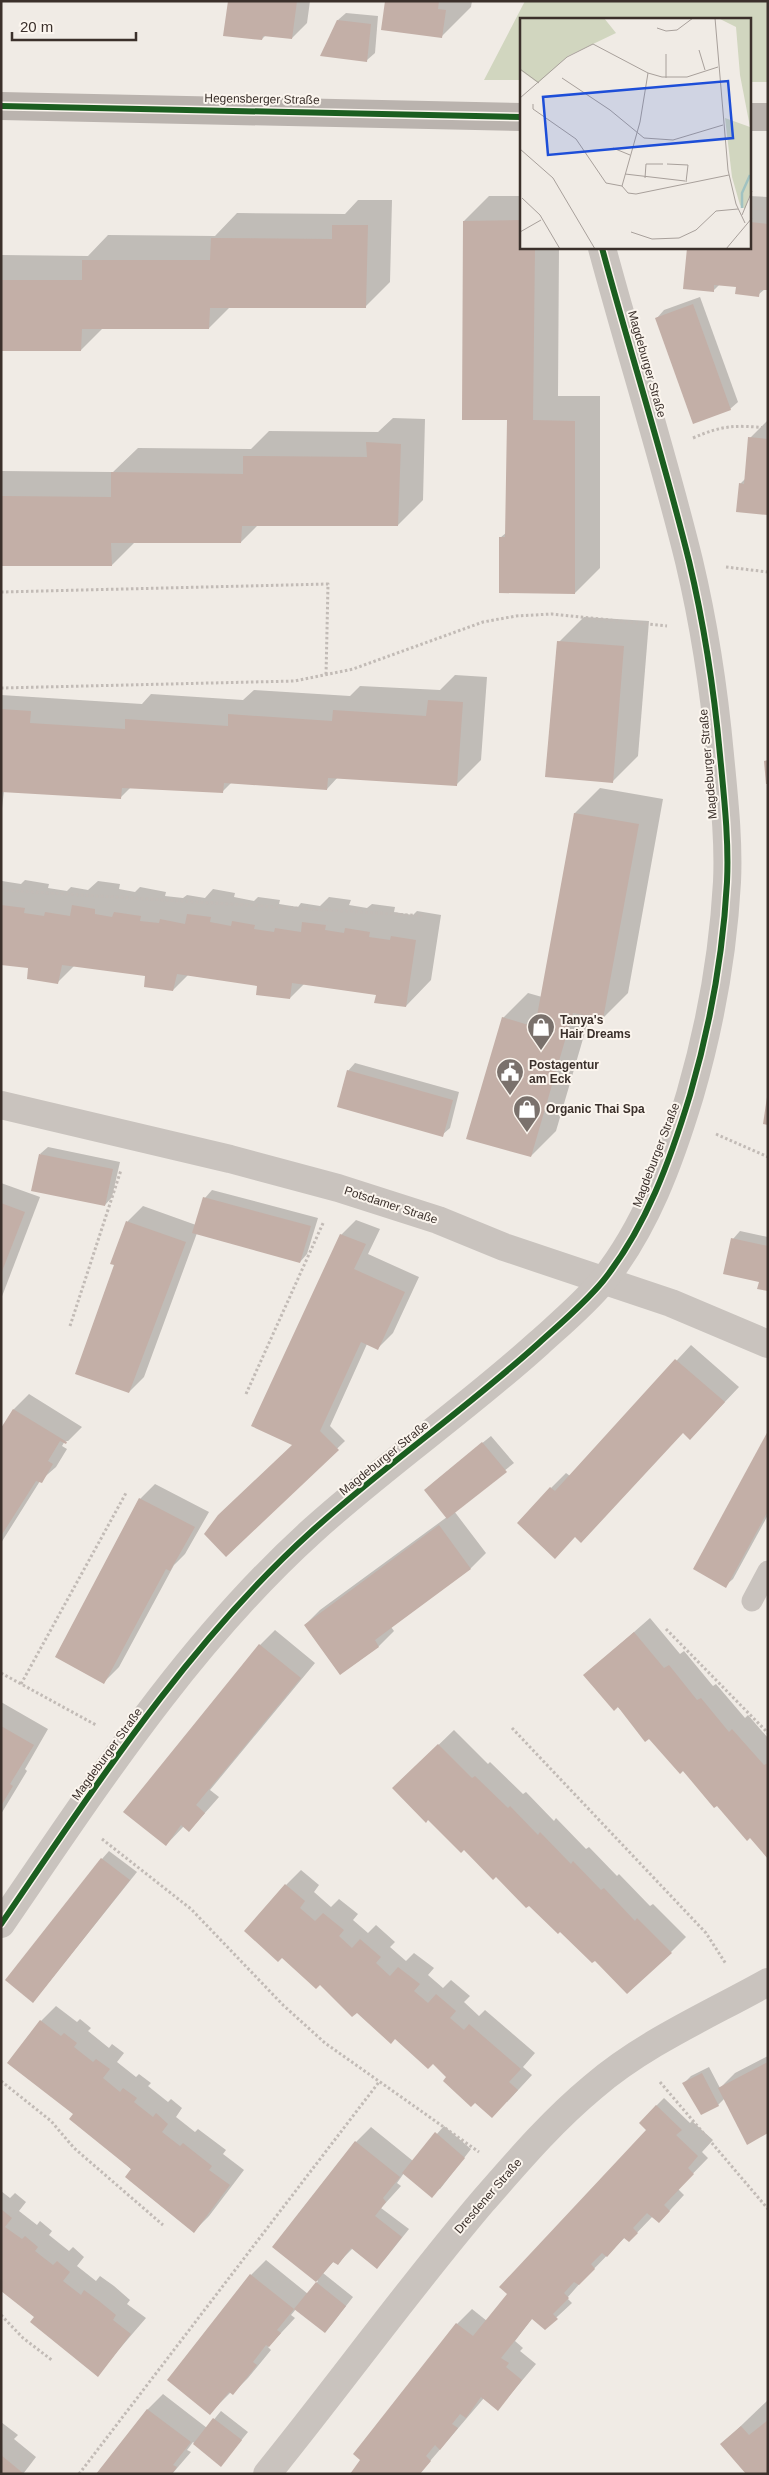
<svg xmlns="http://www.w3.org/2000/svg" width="769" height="2475" viewBox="0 0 769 2475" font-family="Arial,sans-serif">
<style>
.green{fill:#d1d6bf}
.shadow{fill:#0003}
.building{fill:#c3afa7}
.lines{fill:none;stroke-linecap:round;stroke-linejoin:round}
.path{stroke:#c2bbb6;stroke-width:3;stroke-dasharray:2.5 2.5;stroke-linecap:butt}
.lane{stroke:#c9c3be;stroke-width:21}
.street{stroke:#c9c3be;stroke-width:28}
.secondary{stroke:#bab3ae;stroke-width:28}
.cycleway-casing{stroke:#fbf5ee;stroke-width:9}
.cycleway{stroke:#1b5e20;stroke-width:6}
.labels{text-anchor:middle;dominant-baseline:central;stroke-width:4;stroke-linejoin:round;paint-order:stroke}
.street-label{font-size:12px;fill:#3b302b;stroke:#fbf5ee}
.poi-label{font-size:12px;font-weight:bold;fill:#3b302b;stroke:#fbf5ee;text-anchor:start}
.inset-river{fill:none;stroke:#a1c2c1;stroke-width:2.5}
.inset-road{fill:none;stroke:#a8a09b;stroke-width:1}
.view{fill:#1d4ed8;fill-opacity:0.15;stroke:#1d4ed8;stroke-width:2.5}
.inset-edge{fill:none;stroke:#3b302b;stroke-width:2.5}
</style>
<rect width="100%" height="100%" fill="#f0ebe5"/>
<path class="green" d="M525 1H768V82H750V19H522L521 80H484Z"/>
<g class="shadow">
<path d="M229 1H310L307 23 292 38 266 35 262 39Z"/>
<path d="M387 1H472L471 7 441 37Z"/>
<path d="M346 13 378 16 375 53 367 60 338 20Z"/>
<path d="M489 196H522V248H559L558 396H600V568L575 593 500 538 507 532 509 419 464 221Z"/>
<path d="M750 196 768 197V289H765L758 295 737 286 720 284 713 291 684 288 688 248H750Z"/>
<path d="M358 200H392L390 282 365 307H230L209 328 104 327 81 350 1 349V255L88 256 108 235 215 236 237 213 345 214Z"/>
<path d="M700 297 738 402 730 409 657 318 664 310Z"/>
<path d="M393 418 425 419 423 500 398 525H258L241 542H135L112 565H1V471L113 472 138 448 251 449 269 431 378 432Z"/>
<path d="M768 420V514L740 484 746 478 750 438Z"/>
<path d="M584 617 649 621 638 756 613 781 559 642Z"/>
<path d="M455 675 487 677 481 760 456 785 338 777 327 789 232 782 222 792 131 787 120 798 4 791 1 817V695L142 704 151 694 243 700 254 690 350 696 360 686 440 690Z"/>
<path d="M600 788 663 799 628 993 603 1018 590 1015 556 1131 531 1156 503 1018 528 993 542 997 575 813Z"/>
<path d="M1 876 2 881 21 884 25 880 49 884 48 888 67 891 71 887 88 890 98 881 120 884 119 889 135 892 140 887 166 892 165 896 183 898 187 895 205 898 213 889 235 893 234 897 254 901 258 897 280 900 279 904 298 907 301 903 320 906 329 897 351 900 349 905 367 908 372 904 395 907 394 912 413 915 417 911 441 915 431 980 406 1006 377 994 305 983 290 998 258 985 188 975 173 990 146 975 75 965 57 983 30 967 1 963Z"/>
<path d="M355 1063 459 1092 450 1128 442 1135 348 1071Z"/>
<path d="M48 1147 120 1162 112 1197 105 1205 40 1154Z"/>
<path d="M1 1183 40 1197 1 1299Z"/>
<path d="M212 1190 318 1218 307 1254 300 1262 197 1233 144 1377 129 1392 116 1264 111 1263 128 1221 143 1206 196 1225 205 1198Z"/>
<path d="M356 1220 380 1229 368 1254 419 1277 393 1333 378 1348 367 1344 330 1426 345 1441 226 1556 294 1444 341 1235Z"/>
<path d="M740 1231 768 1237V1290L733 1239Z"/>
<path d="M691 1345 739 1387 705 1423 683 1431 575 1536 551 1488 566 1473 570 1476Z"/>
<path d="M29 1394 82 1427 68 1441H65L62 1446 67 1449 56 1467 40 1481 1 1543V1430L14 1409Z"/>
<path d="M768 1433V1515L733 1579 725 1586Z"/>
<path d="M491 1436 514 1463 454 1511 486 1553 471 1568 391 1627 394 1631 379 1646 341 1673 305 1625 320 1610 447 1517 433 1483Z"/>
<path d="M155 1484 209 1512 185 1554 174 1565 119 1667 104 1682 140 1499Z"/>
<path d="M650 1618 680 1654 684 1651 713 1686 716 1684 745 1718 748 1715 768 1738V1857L750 1836 585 1675Z"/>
<path d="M275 1630 315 1663 210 1790 219 1797 189 1831 184 1826 166 1845 260 1645Z"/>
<path d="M1 1702 48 1729 25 1769 27 1771 1 1814Z"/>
<path d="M454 1730 488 1764 490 1762 523 1794 526 1792 554 1821 556 1818 586 1849 589 1847 617 1876 619 1874 650 1906 653 1904 686 1937 671 1952 595 1959 394 1788Z"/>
<path d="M109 1851 137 1872 33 2002 102 1859Z"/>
<path d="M301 1870 319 1885 314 1892 331 1907 339 1899 358 1914 353 1920 368 1933 376 1925 395 1942 390 1947 406 1961 414 1953 434 1968 428 1975 443 1988 451 1980 470 1996 464 2002 479 2016 485 2010 535 2053 523 2067 532 2075 507 2102 448 2077 433 2063 357 2011 286 1885Z"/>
<path d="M56 2006 77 2022 80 2019 91 2028 88 2031 109 2048 112 2044 124 2053 117 2062 136 2077 139 2074 151 2083 148 2086 168 2102 171 2099 182 2108 176 2117 195 2132 198 2129 226 2150 223 2154 244 2170 209 2216 194 2231 75 2114 41 2021Z"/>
<path d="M768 2056V2132L725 2098 718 2105 684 2083 691 2076 709 2067 720 2088 735 2073Z"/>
<path d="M664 2098 690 2123 692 2121 713 2140 702 2152 708 2158 678 2189 684 2195 659 2222 653 2216 629 2241 625 2237 582 2281 567 2298 572 2303 545 2328 533 2317 515 2341 523 2348 520 2351 536 2364 498 2409 484 2398 419 2474 457 2324 472 2309 487 2321 648 2130 656 2106Z"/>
<path d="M444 2126 471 2149 440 2189 404 2173 397 2183 401 2186 381 2208 409 2229 385 2259 377 2267 353 2248 338 2263 334 2261 323 2273 353 2297 332 2324 325 2332 296 2309 291 2315 295 2318 268 2347 271 2350 248 2378 233 2393 231 2392 210 2413 251 2275 266 2260 308 2294 318 2281 274 2246 356 2142 371 2127 413 2161Z"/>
<path d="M1 2191 10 2198 15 2193 26 2202 19 2211 37 2225 40 2221 52 2231 49 2235 69 2251 73 2247 84 2257 77 2266 96 2281 100 2276 114 2286 130 2300 127 2304 146 2318 97 2375 36 2317 1 2289Z"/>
<path d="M163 2394 207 2428 221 2411 248 2432 221 2465 193 2442 187 2450 191 2452 172 2474H97L148 2409Z"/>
<path d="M768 2400V2474L722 2444Z"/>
<path d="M1 2422 18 2435 14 2439 36 2457 23 2474H1Z"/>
</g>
<g class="building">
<path d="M228 1H297L292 39 263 36 262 40 223 36Z"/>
<path d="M385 1H439L438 9 446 10 442 38 381 30Z"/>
<path d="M337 20 371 24 367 62 320 56Z"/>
<path d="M522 220V248H535L533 420 575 421V594L499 593V537H505L507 420H462L463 221Z"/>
<path d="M750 222 768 224V290H760L759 297 735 294 736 287 714 285V292L683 289 687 248H750Z"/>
<path d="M332 225H368L366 308H210L209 329H82L81 351H1V280H82V260H210L211 238 332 239Z"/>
<path d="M693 304 731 410 693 424 655 318Z"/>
<path d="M748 437 768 439V515L736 512 739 483 744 484Z"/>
<path d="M366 442 401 444 398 526H242L241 543H111L112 566H1V496L111 497V472L243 474V456L367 457Z"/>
<path d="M557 641 624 646 613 783 545 777Z"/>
<path d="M428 700 463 702 457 786 328 778 327 790 224 783 223 793 122 788 121 799 1 792V709L31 711 30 723 125 729V719L228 726V714L332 721 333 710 426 716Z"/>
<path d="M768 760V784H766L764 761Z"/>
<path d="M574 813 639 824 603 1019 573 1013 531 1157 466 1139 502 1017 535 1027Z"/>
<path d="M1 905 25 908 24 913 44 916 45 912 70 916 72 905 95 909V914L112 917 114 912 141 916 140 921 159 923 160 919 185 924 187 914 211 917 210 922 231 926 232 921 255 925 254 929 274 932 275 928 301 932 302 922 326 925 325 930 344 933 345 928 370 932 369 937 390 940 391 936 416 940 406 1007 374 1003 376 995 292 983 290 999 256 995 257 986 177 974 173 991 144 987 145 976 62 965 58 984 27 979 28 968 1 965Z"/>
<path d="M347 1070 453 1100 443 1137 337 1107Z"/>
<path d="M767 1097H768V1125L763 1124Z"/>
<path d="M39 1154 113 1169 105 1206 31 1191Z"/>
<path d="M203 1197 311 1226 300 1263 192 1233Z"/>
<path d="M1 1203 25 1212 1 1274Z"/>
<path d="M126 1221 186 1242 129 1393 75 1374 114 1265 110 1264Z"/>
<path d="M340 1234 366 1244 354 1269 405 1292 378 1350 361 1342 320 1431 339 1450 226 1557 204 1534 218 1515 292 1445 251 1426Z"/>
<path d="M731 1238 768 1246V1291L757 1289 759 1282 723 1274Z"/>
<path d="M675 1359 725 1402 690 1440 683 1433 581 1543 575 1537 555 1559 517 1523 550 1487 555 1491Z"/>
<path d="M13 1409 67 1442 66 1444 60 1441 48 1461 53 1464 42 1483 36 1481 1 1536V1428Z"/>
<path d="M768 1431V1511L726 1588 693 1569Z"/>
<path d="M482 1442 507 1472 447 1519 424 1490Z"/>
<path d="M139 1498 195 1527 170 1571 166 1569 104 1684 55 1657Z"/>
<path d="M439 1525 471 1569 375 1640 379 1647 340 1675 304 1625Z"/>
<path d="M634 1632 664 1668 669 1665 697 1700 701 1698 729 1732 732 1729 764 1765 768 1763V1859L750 1838 747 1841 717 1806 714 1808 683 1771 680 1774 649 1739 645 1742 618 1707 614 1711 583 1675Z"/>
<path d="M259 1644 301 1678 196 1805 205 1813 189 1832 181 1825 166 1846 123 1812Z"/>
<path d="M1 1726 34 1745 10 1784 13 1786 1 1806Z"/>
<path d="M438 1744 472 1778 475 1776 508 1808 510 1806 538 1835 540 1832 571 1864 573 1861 601 1890 604 1888 635 1921 637 1918 672 1953 627 1994 595 1961 592 1963 560 1932 558 1934 529 1906 526 1908 496 1877 493 1880 464 1850 461 1853 428 1820 426 1823 392 1788Z"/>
<path d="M101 1858 130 1880 33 2003 5 1980Z"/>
<path d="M285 1884 305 1901 300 1908 315 1921 323 1913 344 1930 339 1936 352 1948 360 1939 381 1957 376 1963 390 1976 398 1967 420 1984 414 1991 428 2003 436 1994 456 2011 450 2018 464 2030 469 2024 521 2069 509 2082 518 2090 492 2118 475 2103 471 2107 443 2081 446 2077 433 2064 428 2069 395 2039 391 2044 357 2013 352 2017 320 1985 316 1989 282 1958 278 1962 244 1931Z"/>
<path d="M40 2020 61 2036 64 2033 77 2043 74 2047 93 2062 96 2059 110 2069 103 2078 120 2092 123 2088 137 2098 134 2102 153 2117 156 2113 168 2124 162 2132 180 2146 183 2143 212 2166 209 2170 230 2185 194 2233 125 2177 131 2169 69 2119 73 2114 7 2063Z"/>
<path d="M768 2062V2133L747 2145 718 2088Z"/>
<path d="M702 2073 719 2106 701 2115 682 2083Z"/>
<path d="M656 2105 682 2130 676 2135 698 2156 688 2168 694 2174 664 2205 670 2211 659 2223 647 2213 633 2228 638 2233 629 2242 624 2238 607 2257 602 2253 591 2264 595 2269 579 2285 574 2282 564 2293 569 2298 553 2314 558 2319 545 2330 532 2319 501 2358 509 2363 506 2367 522 2380 498 2411 481 2397 466 2418 460 2414 452 2424 458 2428 440 2450 435 2445 426 2456 431 2461 420 2474H350L360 2460 353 2454 456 2323 473 2336 507 2294 499 2287 646 2130 639 2123Z"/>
<path d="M435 2132 465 2158 432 2198 402 2173Z"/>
<path d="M355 2141 400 2177 383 2198 386 2202 375 2216 402 2237 377 2269 351 2248 338 2265 333 2262 316 2282 272 2247Z"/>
<path d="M1 2209 12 2218 5 2227 22 2239 25 2236 38 2247 35 2251 53 2265 57 2261 70 2272 63 2281 81 2295 84 2290 99 2301 116 2315 113 2320 131 2334 98 2377 30 2322 34 2317 1 2291Z"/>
<path d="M250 2274 294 2309 277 2330 281 2333 269 2347 266 2345 253 2362 257 2365 233 2395 229 2392 210 2415 167 2380Z"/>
<path d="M316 2282 346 2306 325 2333 294 2309Z"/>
<path d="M147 2409 191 2442 173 2465 177 2467 172 2474H96Z"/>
<path d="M213 2418 242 2440 221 2467 193 2444Z"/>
<path d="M768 2420V2474H746L720 2444 741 2426 749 2435Z"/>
<path d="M1 2455 24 2474H1Z"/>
</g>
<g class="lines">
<g class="path">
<path d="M750 208 768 210"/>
<path d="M693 438C723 425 735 425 768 428"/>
<path d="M726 567 768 572"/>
<path d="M1 592 328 584 326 676"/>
<path d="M1 688 295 681 353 669 483 622 516 616 552 614 667 626"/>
<path d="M1 890 426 916"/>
<path d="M716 1134 768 1157"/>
<path d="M70 1326 121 1170"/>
<path d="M246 1394 324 1221"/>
<path d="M666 1629 768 1733"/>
<path d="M1 1673 96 1725"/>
<path d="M21 1684 126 1493"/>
<path d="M512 1728 706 1933 726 1964"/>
<path d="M102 1839 191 1909 283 2005 325 2043 479 2152"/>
<path d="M1 2081 51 2121 74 2148 163 2225"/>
<path d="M660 2082 768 2209"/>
<path d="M1 2315 23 2338 53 2361"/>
<path d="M79 2474 379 2082"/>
</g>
<path class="lane" d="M752 1601 768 1571"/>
<g class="street">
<path d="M1 1105 230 1159 338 1188 438 1220 504 1247 671 1303 768 1344"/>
<path d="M1 1924C95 1787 188 1643 312 1531 385 1465 466 1409 539 1343 561 1323 584 1304 603 1281 646 1227 670 1161 690 1095 710 1026 723 955 727 882 729 840 724 797 720 755 714 690 704 624 689 561 663 455 630 352 602 248"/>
<path d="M267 2474C340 2384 408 2289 483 2201 518 2161 552 2121 593 2087 644 2043 709 2015 768 1982"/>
</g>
<g class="secondary">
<path d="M1 106 522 117"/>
<path d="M750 117H768"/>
</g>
<g class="cycleway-casing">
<g id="cycleway">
<path d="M1 106 522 117"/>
<path d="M1 1924C95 1787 188 1643 312 1531 385 1465 466 1409 539 1343 561 1323 584 1304 603 1281 646 1227 670 1161 690 1095 710 1026 723 955 727 882 729 840 724 797 720 755 714 690 704 624 689 561 663 455 630 352 602 248"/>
</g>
</g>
<use href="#cycleway" class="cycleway"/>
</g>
<defs>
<g id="shop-pin" transform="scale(1.4375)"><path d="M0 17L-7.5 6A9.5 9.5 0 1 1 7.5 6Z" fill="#7a716c" stroke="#fbf5ee"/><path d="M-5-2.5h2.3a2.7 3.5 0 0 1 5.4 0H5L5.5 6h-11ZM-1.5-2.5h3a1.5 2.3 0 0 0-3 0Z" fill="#fff"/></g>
<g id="civic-pin" transform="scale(1.4375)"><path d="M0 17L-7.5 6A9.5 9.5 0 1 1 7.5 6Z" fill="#7a716c" stroke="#fbf5ee"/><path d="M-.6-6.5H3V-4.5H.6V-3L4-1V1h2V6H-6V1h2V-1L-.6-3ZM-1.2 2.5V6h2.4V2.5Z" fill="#fff"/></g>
</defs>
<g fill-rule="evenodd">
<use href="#shop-pin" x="541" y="1027"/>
<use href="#civic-pin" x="510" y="1072"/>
<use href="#shop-pin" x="527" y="1109"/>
</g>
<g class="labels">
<g class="street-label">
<text transform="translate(262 99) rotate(1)">Hegensberger Straße</text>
<text transform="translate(647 364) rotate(74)">Magdeburger Straße</text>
<text transform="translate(708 764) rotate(-95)">Magdeburger Straße</text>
<text transform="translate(656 1155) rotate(-69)">Magdeburger Straße</text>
<text transform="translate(391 1205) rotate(18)">Potsdamer Straße</text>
<text transform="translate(384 1458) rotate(-39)">Magdeburger Straße</text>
<text transform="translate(107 1754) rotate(-54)">Magdeburger Straße</text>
<text transform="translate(488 2196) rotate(-49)">Dresdener Straße</text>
</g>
<g class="poi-label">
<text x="560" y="1020">Tanya's<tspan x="560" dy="14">Hair Dreams</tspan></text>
<text x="529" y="1065">Postagentur<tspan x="529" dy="14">am Eck</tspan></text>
<text x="546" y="1109">Organic Thai Spa</text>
</g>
</g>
<g transform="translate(520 18)">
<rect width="231" height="231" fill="#f0ebe5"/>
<path d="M0 0H84L96 15 48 38 18 65 0 52ZM198 0H231L232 170 225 191 220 187 212 159 205 100 230 109 220 57 216 9Z" fill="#d1d6bf"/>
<path class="inset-river" d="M222 190V175L230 157"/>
<path class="inset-road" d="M195 0 208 152 216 186 225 205M137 10 146 13 157 12 173 0M179 32 185 52M0 51 19 65M42 60 90 92 124 120 153 122 203 107M146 60V36M0 80 47 39 73 26 128 55 142 59H167L198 49M13 86V91L56 121 86 165 102 168M93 130 110 137M0 131 33 160 75 231M147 146 168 147 166 164M105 156 165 163M125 160 126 146H143M102 168 120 104 128 55M102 168 108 175 116 176 209 157M2 180 20 197 40 231M222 197 232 173M0 214 21 202M111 214 132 221 159 220 176 212 196 193 218 191M206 231 232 200"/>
<path class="view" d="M208 63 213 120 28 137 23 79Z"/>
<rect width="231" height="231" class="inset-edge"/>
</g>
<rect width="769" height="2475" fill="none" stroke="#3b302b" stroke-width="5"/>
<path d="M12 32v8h124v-8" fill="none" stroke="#3b302b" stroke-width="2.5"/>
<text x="20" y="32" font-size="15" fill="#3b302b" stroke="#fbf5ee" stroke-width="4" paint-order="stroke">20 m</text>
</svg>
